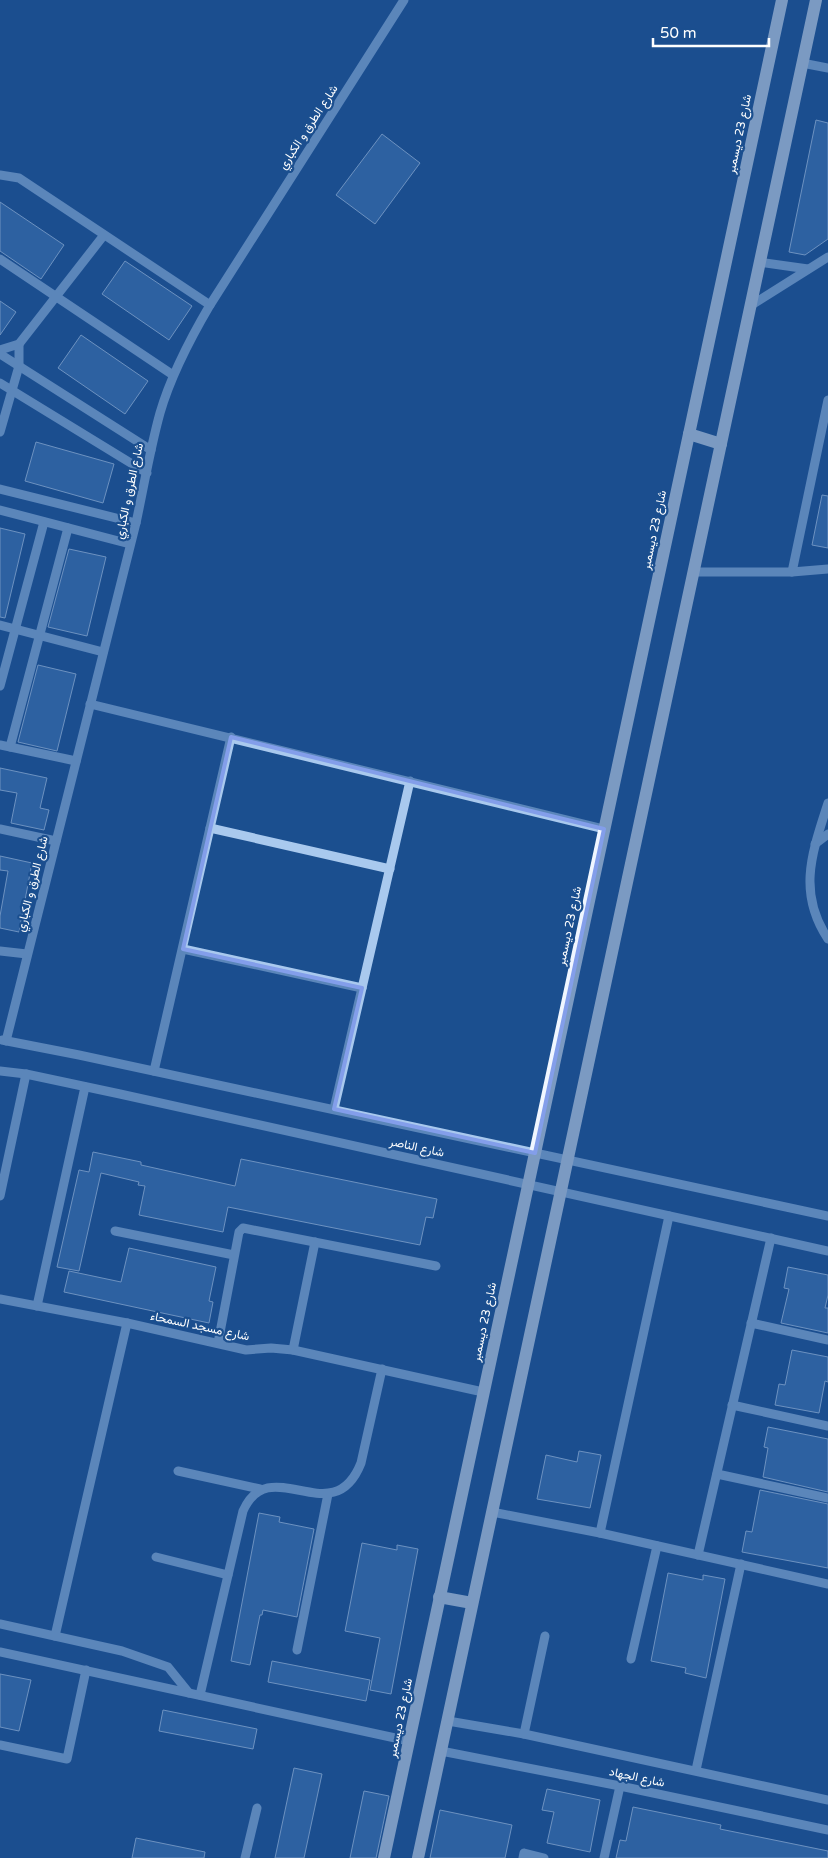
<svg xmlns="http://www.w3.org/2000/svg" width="828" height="1858" viewBox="0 0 828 1858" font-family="'Varela Round',Vazirmatn,sans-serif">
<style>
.building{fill:#4478b7;stroke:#cfe3fa}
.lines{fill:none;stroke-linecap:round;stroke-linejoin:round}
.minor{stroke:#a9c9ee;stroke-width:9}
.major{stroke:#f0f6ff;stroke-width:12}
.marked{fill:none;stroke:#839eea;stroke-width:4;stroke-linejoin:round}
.labels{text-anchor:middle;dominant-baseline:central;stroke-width:4.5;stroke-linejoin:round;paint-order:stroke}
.street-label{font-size:12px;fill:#fff;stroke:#1b4f8f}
</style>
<rect width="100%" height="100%" fill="#1b4f8f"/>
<g class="building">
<path d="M816 120 828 123V239L805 255 789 252Z"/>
<path d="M382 134 420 163 375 224 336 195Z"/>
<path d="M0 202 64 245 41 279 0 251Z"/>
<path d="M125 261 192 306 169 340 102 294Z"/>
<path d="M0 301 16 312 0 335Z"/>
<path d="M81 335 148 381 125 414 58 368Z"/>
<path d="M36 442 114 464 103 503 25 481Z"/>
<path d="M822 495 828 496V548L812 545Z"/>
<path d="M0 528 25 534 5 618 0 617Z"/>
<path d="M69 549 106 557 87 636 48 627Z"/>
<path d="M38 665 76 674 57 751 18 742Z"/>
<path d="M0 768 47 778 40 808 49 810 44 830 11 823 17 793 0 790Z"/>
<path d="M0 856 32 863 19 932 0 928V916L8 871 0 870Z"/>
<path d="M93 1152 141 1162V1165L235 1186 241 1159 437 1199 433 1218 426 1217 420 1245 228 1207 223 1232 139 1215 145 1186 138 1185 139 1182 101 1173 79 1271 57 1267 79 1170 89 1172Z"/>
<path d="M129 1248 216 1267 209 1301 213 1302 209 1323 64 1292 69 1271 121 1282Z"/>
<path d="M788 1267 828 1275V1295L825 1308H828V1333L781 1323 789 1289 784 1288Z"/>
<path d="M792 1350 828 1357V1382L825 1381 819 1413 775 1405 779 1384 785 1385Z"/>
<path d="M768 1427 828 1439V1492L763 1477 768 1448 764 1447Z"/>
<path d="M579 1451 601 1455 590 1508 537 1499 546 1455 577 1462Z"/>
<path d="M760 1490 828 1504V1568L742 1552 746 1531 752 1532Z"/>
<path d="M259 1513 280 1517 279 1522 314 1529 297 1617 263 1610 262 1615H260L250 1665 231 1661Z"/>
<path d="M362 1543 397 1550V1545L418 1549 391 1694 370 1690 380 1638 345 1631Z"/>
<path d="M668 1573 703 1580V1575L725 1579 706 1678 685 1673 686 1668 651 1661Z"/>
<path d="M272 1661 370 1680 366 1701 268 1682Z"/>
<path d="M0 1674 31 1680 19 1731 0 1727Z"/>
<path d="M163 1710 257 1729 253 1749 159 1731Z"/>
<path d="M294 1768 322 1774 304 1858H275Z"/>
<path d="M547 1789 600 1800 590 1852 547 1843 554 1812 542 1810Z"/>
<path d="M364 1791 389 1796 376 1858H350Z"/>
<path d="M633 1807 721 1825 720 1829 828 1851V1858H616L620 1840 626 1841Z"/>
<path d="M440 1810 512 1825 505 1858H430Z"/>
<path d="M136 1838 205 1852 204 1858H132Z"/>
</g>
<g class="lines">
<g class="minor">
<path d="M802 63 828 68"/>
<path d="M0 175 19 178 210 305"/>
<path d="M0 259 173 375"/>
<path d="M759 262 808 269"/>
<path d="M750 306 828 257"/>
<path d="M0 350 19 344 104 235"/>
<path d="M0 354 151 450"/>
<path d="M0 383 147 473"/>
<path d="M0 432 19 366V344"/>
<path d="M0 489 136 523"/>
<path d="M0 510 130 544"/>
<path d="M693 572H792L828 569"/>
<path d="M792 572 828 400"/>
<path d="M0 625 103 652"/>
<path d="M0 686 44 522"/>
<path d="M90 704 604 829"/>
<path d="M0 745 76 761"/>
<path d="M10 747 68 528"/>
<path d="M828 803C812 853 797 892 828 939"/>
<path d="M210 828 390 869"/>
<path d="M0 829 56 841"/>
<path d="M815 844 828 834"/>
<path d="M183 949 362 988"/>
<path d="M0 951 27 954"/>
<path d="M2 1040 79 1055 828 1216"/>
<path d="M6 1041 136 523C144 486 150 449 160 413 171 375 190 339 210 305L404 0"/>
<path d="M0 1071 26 1074 120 1094 828 1251"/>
<path d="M154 1071 231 737"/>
<path d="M334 1109 410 781"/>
<path d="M0 1196 26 1074"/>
<path d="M115 1231 234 1255"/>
<path d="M0 1299 127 1323 246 1350 271 1348 293 1350 483 1392"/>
<path d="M37 1306 85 1087"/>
<path d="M751 1323 828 1340"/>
<path d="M218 1343 239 1232 243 1228 436 1266"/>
<path d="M293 1350 315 1242"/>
<path d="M732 1405 828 1426"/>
<path d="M178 1471 260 1489"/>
<path d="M717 1474 828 1498"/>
<path d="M492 1512 600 1533 828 1584"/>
<path d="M600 1533 669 1216"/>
<path d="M698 1555 771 1238"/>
<path d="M156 1557 228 1575"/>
<path d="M0 1624 122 1651 168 1667 189 1693"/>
<path d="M55 1636 127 1323"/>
<path d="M297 1650 328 1494"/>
<path d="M0 1652 409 1741"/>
<path d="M631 1659 657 1546"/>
<path d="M200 1695 243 1511C270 1450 333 1534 361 1463L382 1369"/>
<path d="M448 1721 524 1734 828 1800"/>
<path d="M524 1734 545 1636"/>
<path d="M0 1745 67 1759 86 1670"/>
<path d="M441 1751 620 1786 828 1830"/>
<path d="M696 1770 741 1564"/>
<path d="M245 1858 257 1808"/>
<path d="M523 1858 524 1853 544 1858"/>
<path d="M604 1858 620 1786"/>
</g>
<g class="major">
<path d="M689 434 721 444"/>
<path d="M439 1597 472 1603"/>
<path d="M384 1858 782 0"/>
<path d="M418 1858 816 0"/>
</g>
</g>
<path d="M0 0H828V1858H0ZM231 737 604 829 535 1153 334 1109 362 988 183 949Z" fill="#1b4f8f" fill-opacity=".55" fill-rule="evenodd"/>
<path class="marked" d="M231 737 604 829 535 1153 334 1109 362 988 183 949Z"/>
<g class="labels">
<g class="street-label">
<text transform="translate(308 127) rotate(-57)">شارع الطرق و الكباري</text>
<text transform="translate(739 134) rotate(-78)">شارع 23 ديسمبر</text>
<text transform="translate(129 491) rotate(-78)">شارع الطرق و الكباري</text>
<text transform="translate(654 530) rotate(-78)">شارع 23 ديسمبر</text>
<text transform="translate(32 884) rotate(-76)">شارع الطرق و الكباري</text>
<text transform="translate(569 926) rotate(-78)">شارع 23 ديسمبر</text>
<text transform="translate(417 1147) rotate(12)">شارع الناصر</text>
<text transform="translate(484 1322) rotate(-78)">شارع 23 ديسمبر</text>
<text transform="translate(200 1326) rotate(12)">شارع مسجد السمحاء</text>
<text transform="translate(400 1718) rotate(-78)">شارع 23 ديسمبر</text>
<text transform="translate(637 1777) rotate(12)">شارع الجهاد</text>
</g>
</g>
<path d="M653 38v8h116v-8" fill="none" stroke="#ffffff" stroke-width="2.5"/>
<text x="660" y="38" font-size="15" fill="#ffffff" stroke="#1b4f8f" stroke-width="4" paint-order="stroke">50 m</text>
</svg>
